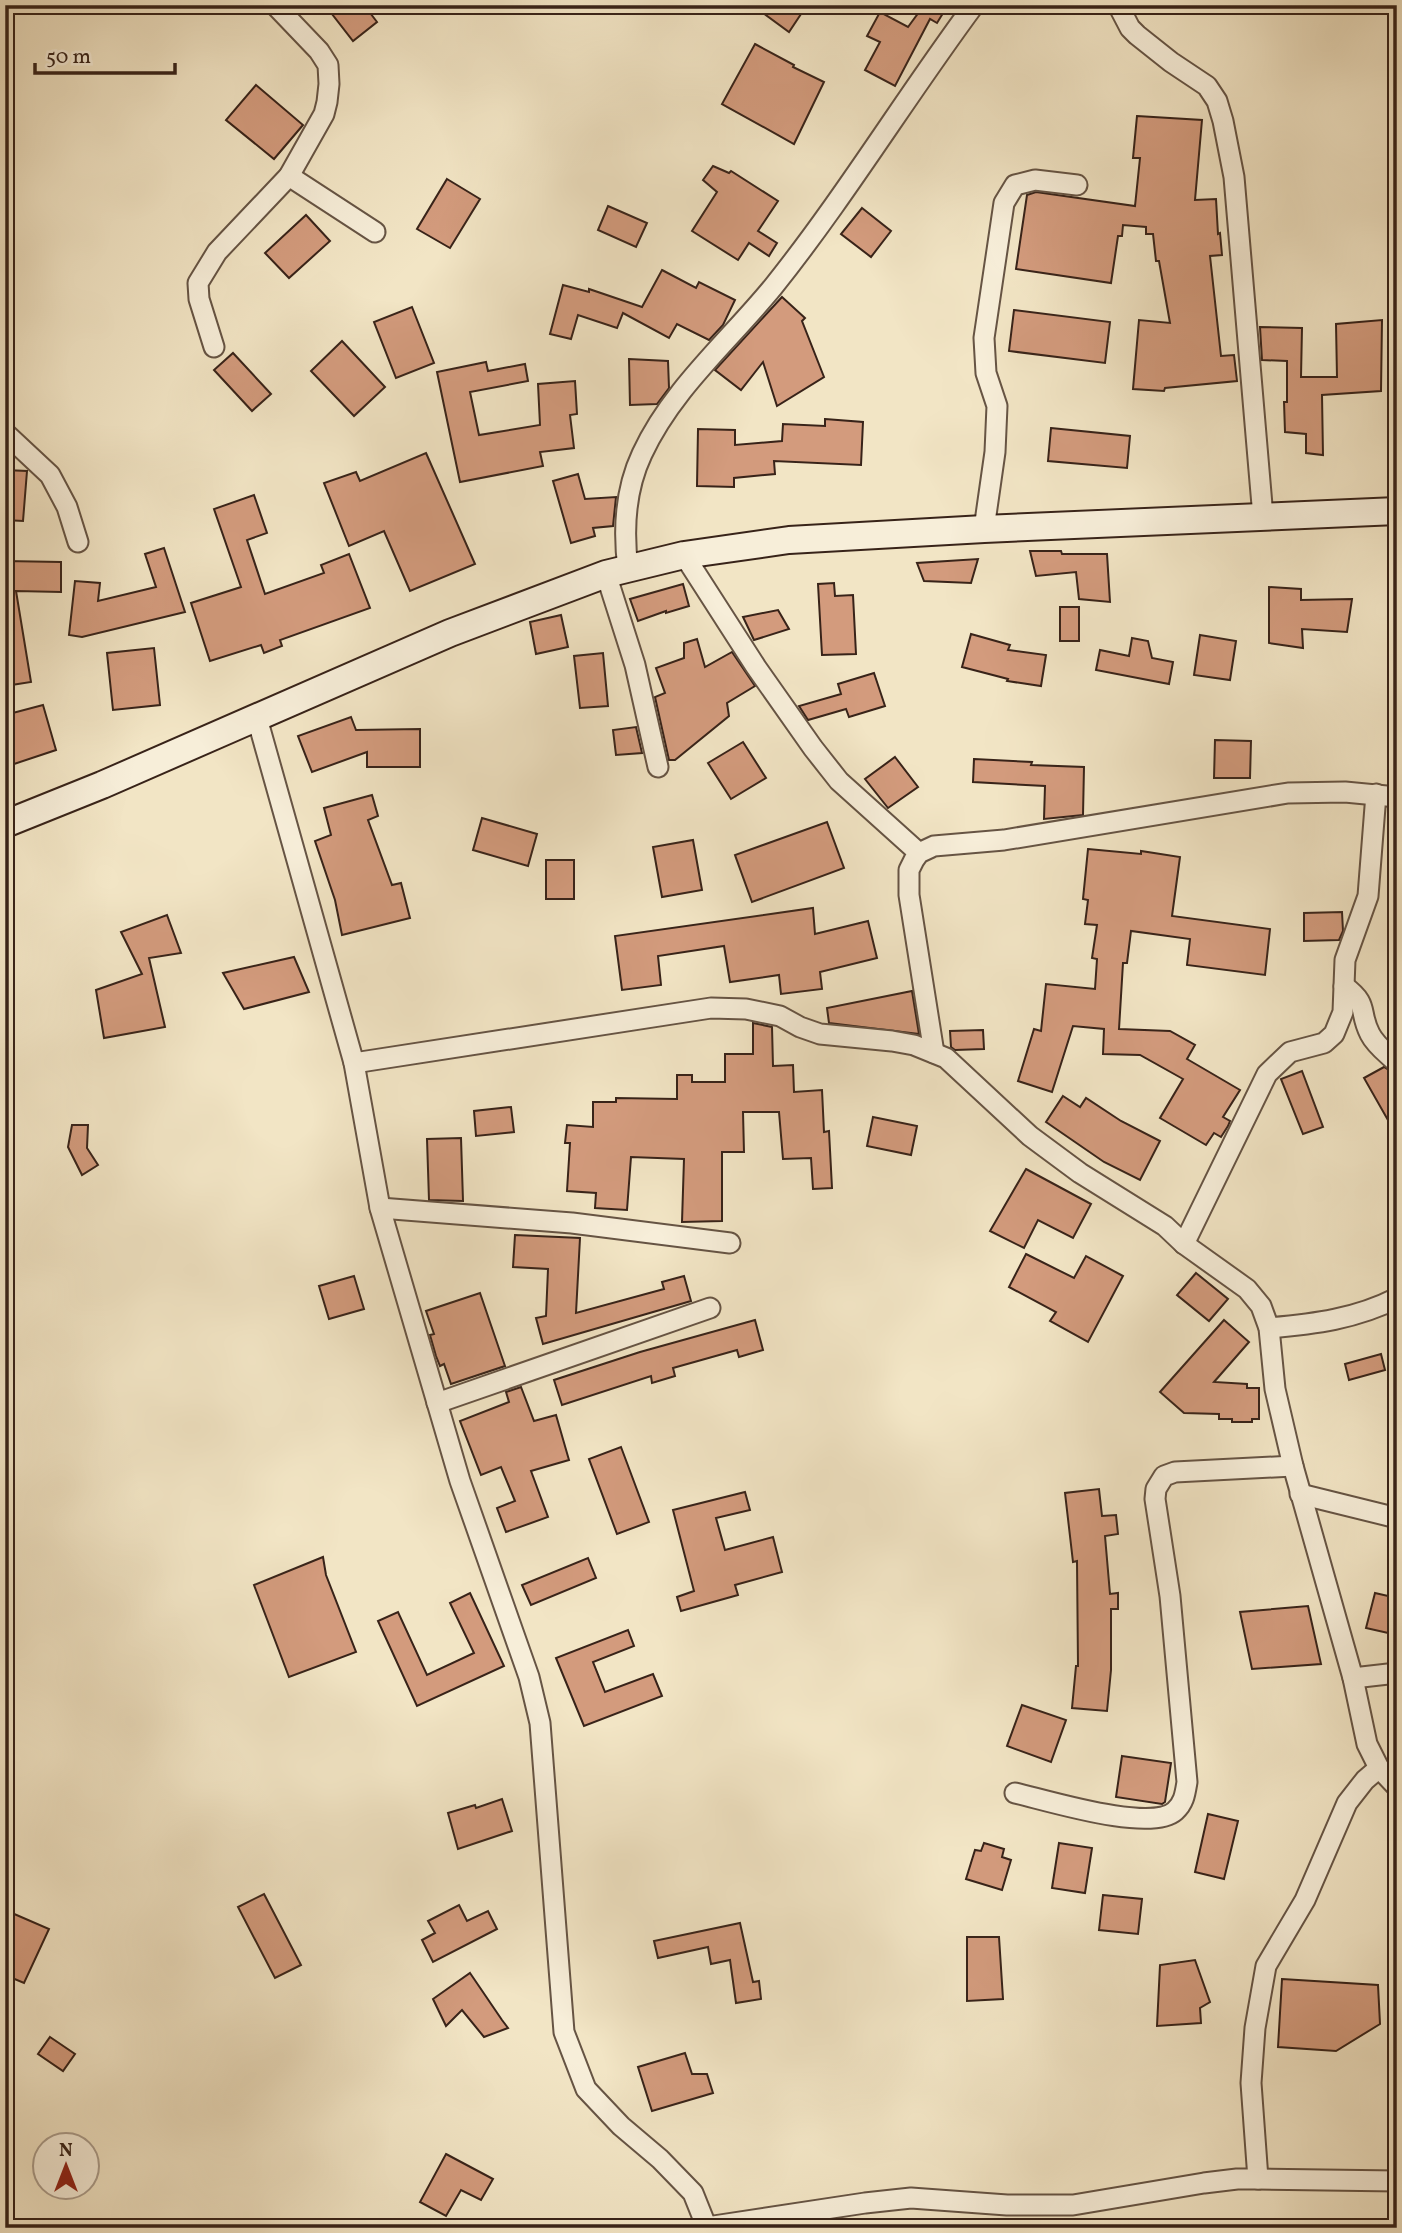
<svg xmlns="http://www.w3.org/2000/svg" width="1402" height="2233" viewBox="0 0 1402 2233" font-family="Vollkorn,serif">
<style>
.building{fill:#d39b7d;stroke:#382319;stroke-width:2}
.lines{fill:none;stroke-linecap:round;stroke-linejoin:round}
.street-casing{stroke:#665444;stroke-width:23}
.secondary-casing{stroke:#382319;stroke-width:30}
.street{stroke:#f7eed9;stroke-width:19}
.secondary{stroke:#f7eed9;stroke-width:26}
</style>
<rect width="100%" height="100%" fill="#f2e5c5"/>
<filter id="stains"><feTurbulence type="fractalNoise" baseFrequency=".00286" numOctaves="4"/><feColorMatrix values="0 0 0 0 .2 0 0 0 0 .09 0 0 0 0 .02 0 0 0 .5 -.17"/></filter>
<radialGradient id="worn" r=".72"><stop offset=".6" stop-color="#630" stop-opacity="0"/><stop offset="1" stop-color="#630" stop-opacity=".3"/></radialGradient>
<g class="building">
<path d="M325 5H364L377 22 353 41Z"/>
<path d="M752 5H807L789 32Z"/>
<path d="M909 5H948L937 23 930 19 895 86 865 70 880 42 867 36 880 12 908 27 919 12Z"/>
<path d="M755 44 794 65 793 67 824 82 794 144 722 104Z"/>
<path d="M256 85 303 125 274 159 226 120Z"/>
<path d="M1137 116 1202 120 1195 200 1216 199 1218 234 1220 233 1222 255 1210 256 1221 356 1234 355 1237 381 1165 388 1164 391 1133 389 1139 320 1170 323 1159 261H1156L1153 234H1146V227L1123 225 1122 236H1118L1111 283 1016 269 1027 195 1036 192 1135 206 1140 158H1133Z"/>
<path d="M713 166 729 173 731 171 778 201 758 231 777 243 769 256 749 243 738 260 692 231 717 192 703 180Z"/>
<path d="M447 179 480 199 450 248 417 229Z"/>
<path d="M608 206 647 223 636 247 598 230Z"/>
<path d="M862 208 891 231 871 257 841 234Z"/>
<path d="M306 215 330 241 289 278 265 253Z"/>
<path d="M662 270 696 288 699 282 735 300 723 325 709 340 677 324 669 338 623 313 617 328 578 315 571 339 550 334 563 285 589 292V289L642 307Z"/>
<path d="M782 297 805 318 802 321 824 377 777 406 763 362 741 390 715 370Z"/>
<path d="M412 307 434 363 396 378 374 322Z"/>
<path d="M1014 310 1110 322 1105 363 1009 351Z"/>
<path d="M1382 320 1381 391 1322 395 1323 455 1306 453V434L1285 432 1284 402H1287V361L1262 360 1260 327 1302 328 1301 377H1337L1336 324Z"/>
<path d="M342 341 385 387 354 416 311 371Z"/>
<path d="M233 353 271 394 252 411 214 370Z"/>
<path d="M629 359 668 361 669 388 657 404 630 405Z"/>
<path d="M486 362 488 371 525 364 528 381 470 392 479 435 540 425 538 384 575 381 577 414 570 415 574 448 540 452 543 466 460 482 437 372Z"/>
<path d="M825 419 863 422 861 465 774 461 775 474 734 478V487L697 486 698 429 735 430V445L782 441 783 424 825 426Z"/>
<path d="M1051 428 1130 436 1127 468 1048 461Z"/>
<path d="M426 453 475 564 410 591 384 531 349 546 324 483 356 472 360 481Z"/>
<path d="M5 470 27 471 23 521 5 520Z"/>
<path d="M578 474 585 499 616 497 613 526 593 528 595 536 571 543 553 481Z"/>
<path d="M254 495 267 533 247 540 265 594 324 573 321 565 349 554 370 608 280 640 282 646 264 653 261 645 210 661 191 603 241 587 214 509Z"/>
<path d="M164 548 185 612 82 637 69 635 75 581 100 583 98 601 156 587 145 554Z"/>
<path d="M1030 551H1061L1062 554H1107L1110 602 1079 599 1076 572 1036 576Z"/>
<path d="M978 559 971 583 924 581 917 563Z"/>
<path d="M5 561 61 562V592L16 591 31 682 5 686Z"/>
<path d="M834 583 835 596 853 595 856 654 822 655 818 584Z"/>
<path d="M683 584 689 606 666 613V611L638 621 630 599Z"/>
<path d="M1269 587 1301 589V600L1352 599 1347 632 1302 629 1303 648 1269 643Z"/>
<rect x="1060" y="607" width="19" height="34"/>
<path d="M778 610 789 629 754 640 743 617Z"/>
<path d="M561 615 568 647 536 654 530 622Z"/>
<path d="M971 634 1010 645 1008 650 1046 655 1041 686 1007 681 1008 679 962 667Z"/>
<path d="M1200 635 1236 641 1230 680 1194 675Z"/>
<path d="M1132 638 1148 641 1152 658 1173 662 1169 684 1096 670 1100 650 1129 656Z"/>
<path d="M697 639 705 667 732 652 755 686 727 703 729 716 675 760H669L655 697 665 693 656 668 684 658V643Z"/>
<path d="M154 648 160 705 113 710 107 653Z"/>
<path d="M603 653 608 706 580 708 574 656Z"/>
<path d="M874 673 885 706 849 717 846 709 808 720 799 706 841 694 838 684Z"/>
<path d="M43 705 56 750 5 767V715Z"/>
<path d="M351 717 356 730 420 729V767H367V752L312 772 298 736Z"/>
<path d="M636 727 642 753 616 755 613 730Z"/>
<path d="M1215 740 1251 741 1250 778H1214Z"/>
<path d="M743 742 766 778 731 799 708 763Z"/>
<path d="M895 757 918 787 888 808 865 779Z"/>
<path d="M974 759 1032 762 1031 765 1084 767 1083 815 1044 819 1045 786 973 782Z"/>
<path d="M372 795 378 816 368 820 392 885 401 883 410 918 342 935 335 900 315 841 331 835 324 808Z"/>
<path d="M482 818 537 834 528 866 473 850Z"/>
<path d="M827 822 844 868 752 902 735 855Z"/>
<path d="M693 840 702 890 662 897 653 847Z"/>
<path d="M1088 849 1141 854V851L1180 857 1172 916 1270 929 1265 975 1187 965 1190 939 1131 931 1127 963H1123L1119 1029 1170 1031 1195 1045 1187 1059 1240 1090 1223 1117 1230 1121 1228 1126 1221 1137 1214 1133 1206 1145 1160 1118 1183 1079 1140 1055 1103 1054 1104 1029 1073 1026 1052 1092 1018 1081 1034 1029 1041 1031 1046 984 1095 989 1097 959 1092 958 1097 925 1085 924 1088 900 1083 899Z"/>
<rect x="546" y="860" width="28" height="39"/>
<path d="M813 908 815 934 868 921 877 958 820 972 822 989 781 994 779 975 730 982 724 946 658 956 661 985 622 990 615 936Z"/>
<path d="M1342 912 1343 931 1339 940 1304 941V913Z"/>
<path d="M167 915 181 953 149 958 165 1027 104 1038 96 990 142 974 121 932Z"/>
<path d="M294 957 309 992 244 1009 223 973Z"/>
<path d="M912 991 919 1034 829 1023 827 1008Z"/>
<path d="M753 1023 772 1027 773 1066 793 1065 794 1092 822 1090 824 1132 829 1131 832 1188 813 1189 811 1158 783 1159 779 1112H743L744 1152H722V1221L682 1222 684 1159 631 1157 627 1210 595 1208 596 1193 567 1191 570 1143H565L567 1125 593 1127V1102H616V1098L677 1099V1075H692V1082H725V1054H753Z"/>
<path d="M983 1030 984 1049 955 1050 951 1047 950 1031Z"/>
<path d="M1384 1067 1397 1075V1136L1364 1078Z"/>
<path d="M1302 1071 1323 1127 1303 1134 1281 1079Z"/>
<path d="M1063 1096 1080 1107 1086 1098 1121 1121 1160 1141 1140 1180 1104 1162 1046 1122Z"/>
<path d="M511 1107 514 1132 476 1136 474 1111Z"/>
<path d="M873 1117 917 1126 911 1155 867 1146Z"/>
<path d="M72 1125H88L87 1148 98 1165 82 1175 68 1147Z"/>
<path d="M461 1138 463 1201 429 1200 427 1139Z"/>
<path d="M1026 1169 1091 1204 1073 1238 1038 1220 1024 1248 990 1231Z"/>
<path d="M515 1235 580 1238 576 1313 664 1289 662 1282 684 1276 691 1301 543 1344 536 1318 546 1316 548 1269 513 1267Z"/>
<path d="M1026 1254 1074 1278 1086 1256 1123 1276 1088 1342 1050 1321 1056 1312 1009 1287Z"/>
<path d="M1196 1273 1228 1299 1209 1321 1177 1295Z"/>
<path d="M354 1276 364 1309 329 1319 319 1286Z"/>
<path d="M480 1293 505 1366 451 1384 444 1364 440 1366 436 1356 430 1335 434 1334 426 1311Z"/>
<path d="M755 1320 763 1350 739 1357 737 1350 673 1368 675 1376 652 1383 651 1376 562 1405 554 1380 640 1352Z"/>
<path d="M1224 1320 1249 1342 1214 1382 1247 1384V1388H1259V1419H1252V1422H1232V1419H1219V1414L1184 1413 1160 1392Z"/>
<path d="M1381 1354 1385 1370 1349 1380 1345 1364Z"/>
<path d="M521 1387 534 1421 556 1415 569 1460 531 1471 548 1517 506 1532 497 1508 515 1501 501 1467 481 1475 460 1421 509 1402 506 1392Z"/>
<path d="M621 1447 649 1522 617 1534 589 1459Z"/>
<path d="M1099 1489 1102 1516 1116 1515 1118 1534 1105 1536 1110 1594 1118 1593V1609H1111V1670L1107 1711 1072 1708 1076 1666H1078L1077 1561 1073 1562 1065 1493Z"/>
<path d="M745 1492 750 1510 716 1518 725 1550 773 1537 782 1572 735 1585 738 1595 681 1611 677 1597 694 1591 673 1510Z"/>
<path d="M323 1557 326 1575 356 1652 289 1677 254 1585Z"/>
<path d="M588 1558 596 1578 531 1605 522 1585Z"/>
<path d="M470 1593 504 1666 417 1706 378 1621 398 1612 427 1675 474 1653 450 1603Z"/>
<path d="M1375 1593 1397 1598V1635L1366 1628Z"/>
<path d="M1308 1606 1321 1664 1252 1669 1240 1612Z"/>
<path d="M628 1630 634 1646 593 1662 605 1692 653 1674 662 1696 584 1726 556 1658Z"/>
<path d="M1022 1705 1066 1720 1051 1762 1007 1746Z"/>
<path d="M1122 1756 1171 1763 1165 1802 1162 1804 1116 1797Z"/>
<path d="M502 1799 512 1831 458 1849 448 1813 475 1805 476 1808Z"/>
<path d="M1208 1814 1238 1821 1224 1879 1195 1872Z"/>
<path d="M984 1843 1004 1849 1002 1857 1011 1860 1002 1890 966 1879 975 1850 981 1851Z"/>
<path d="M1059 1843 1092 1848 1085 1893 1052 1888Z"/>
<path d="M264 1894 301 1965 275 1978 238 1907Z"/>
<path d="M1103 1895 1142 1899 1138 1934 1099 1930Z"/>
<path d="M459 1905 467 1921 488 1911 497 1929 433 1962 422 1940 435 1933 428 1921Z"/>
<path d="M5 1910 49 1929 24 1983 5 1975Z"/>
<path d="M740 1923 753 1982 759 1981 761 1999 736 2003 730 1960 711 1964 708 1947 658 1958 654 1941Z"/>
<path d="M967 1937H999L1003 1999 967 2001Z"/>
<path d="M1195 1960 1210 2002 1200 2008 1201 2023 1157 2026 1160 1965Z"/>
<path d="M470 1973 502 2020 508 2028 484 2037 462 2010 446 2026 433 1999Z"/>
<path d="M1282 1979 1378 1985 1380 2024 1336 2051 1278 2047Z"/>
<path d="M50 2037 75 2054 63 2071 38 2054Z"/>
<path d="M685 2053 692 2074H707L713 2093 652 2111 638 2067Z"/>
<path d="M446 2154 493 2179 481 2200 461 2190 446 2216 420 2202Z"/>
</g>
<g class="lines">
<g class="street-casing">
<g id="street">
<path d="M1118 5 1130 28 1137 35 1171 62 1207 86 1217 101 1223 121 1234 177 1263 517"/>
<path d="M289 176 375 232"/>
<path d="M214 347 199 299 198 283 217 252 289 176 324 114 327 102 329 84 328 65 319 51 275 5"/>
<path d="M5 433 50 475 67 507 78 542"/>
<path d="M984 529 995 452 997 406 986 373 984 338 1004 203 1015 185 1035 180 1077 185"/>
<path d="M684 555 756 667 813 748 839 781 919 853"/>
<path d="M628 569C623 530 625 490 642 454 672 389 728 342 773 287 845 197 905 98 974 5"/>
<path d="M606 574 635 665 658 767"/>
<path d="M257 718 354 1063 380 1208 460 1481 529 1677 540 1723 564 2032 586 2089 621 2126 660 2159 693 2193 707 2228"/>
<path d="M1344 986C1370 1005 1358 1011 1370 1034 1376 1046 1388 1054 1397 1063"/>
<path d="M934 1053 909 895V870L914 860 919 853 934 846 1004 840 1288 793 1345 792 1397 797"/>
<path d="M354 1063 711 1008 746 1009 780 1016 800 1027 820 1034 892 1041 914 1045 946 1058 1030 1136 1080 1173 1165 1226 1184 1244 1247 1289 1261 1306 1269 1328 1275 1389 1293 1466 1353 1678 1367 1744 1379 1768 1397 1787"/>
<path d="M380 1208 572 1223 730 1243"/>
<path d="M1184 1244 1267 1074 1290 1052 1324 1043 1334 1034 1343 1012 1345 960 1368 896 1376 794"/>
<path d="M1269 1328C1314 1324 1356 1319 1397 1298"/>
<path d="M437 1403 710 1308"/>
<path d="M1300 1494 1397 1518"/>
<path d="M1353 1678 1397 1673"/>
<path d="M1015 1793C1046 1800 1151 1833 1175 1811 1184 1803 1185 1794 1187 1782L1170 1596 1155 1499 1156 1489 1164 1476 1175 1472 1293 1466"/>
<path d="M1258 2179 1397 2181"/>
<path d="M707 2227 865 2203 911 2198 1007 2205H1073L1204 2183 1237 2179H1258L1251 2083 1255 2028 1266 1966 1305 1900 1347 1803 1365 1780 1379 1768"/>
</g>
</g>
<g class="secondary-casing">
<path id="secondary" d="M5 824 102 785 450 633 606 574 684 555 789 540 984 529 1397 511"/>
</g>
<use href="#street" class="street"/>
<use href="#secondary" class="secondary"/>
</g>
<rect width="1402" height="2233" fill="none" stroke="#f2e5c5" stroke-width="28"/>
<rect x="7" y="7" width="1388" height="2219" fill="none" stroke="#382319" stroke-width="3.5"/>
<rect x="14" y="14" width="1374" height="2205" fill="none" stroke="#382319" stroke-width="2"/>
<g transform="translate(66 2166)"><circle r="33" fill="#f7eed9" stroke="#ab9d8c" stroke-width="2"/>
<path d="M0-5L12 26L0 18L-12 26Z" fill="#8f2418"/>
<text y="-10" font-size="19" font-weight="bold" text-anchor="middle" fill="#382319">N</text>
</g>
<path d="M35 63v10h140v-10" fill="none" stroke="#382319" stroke-width="3.5"/>
<text x="46" y="63" font-size="21" fill="#382319" stroke="#f7eed9" stroke-width="5" paint-order="stroke">50 m</text>
<rect width="100%" height="100%" filter="url(#stains)"/>
<rect width="100%" height="100%" fill="url(#worn)"/>
</svg>
